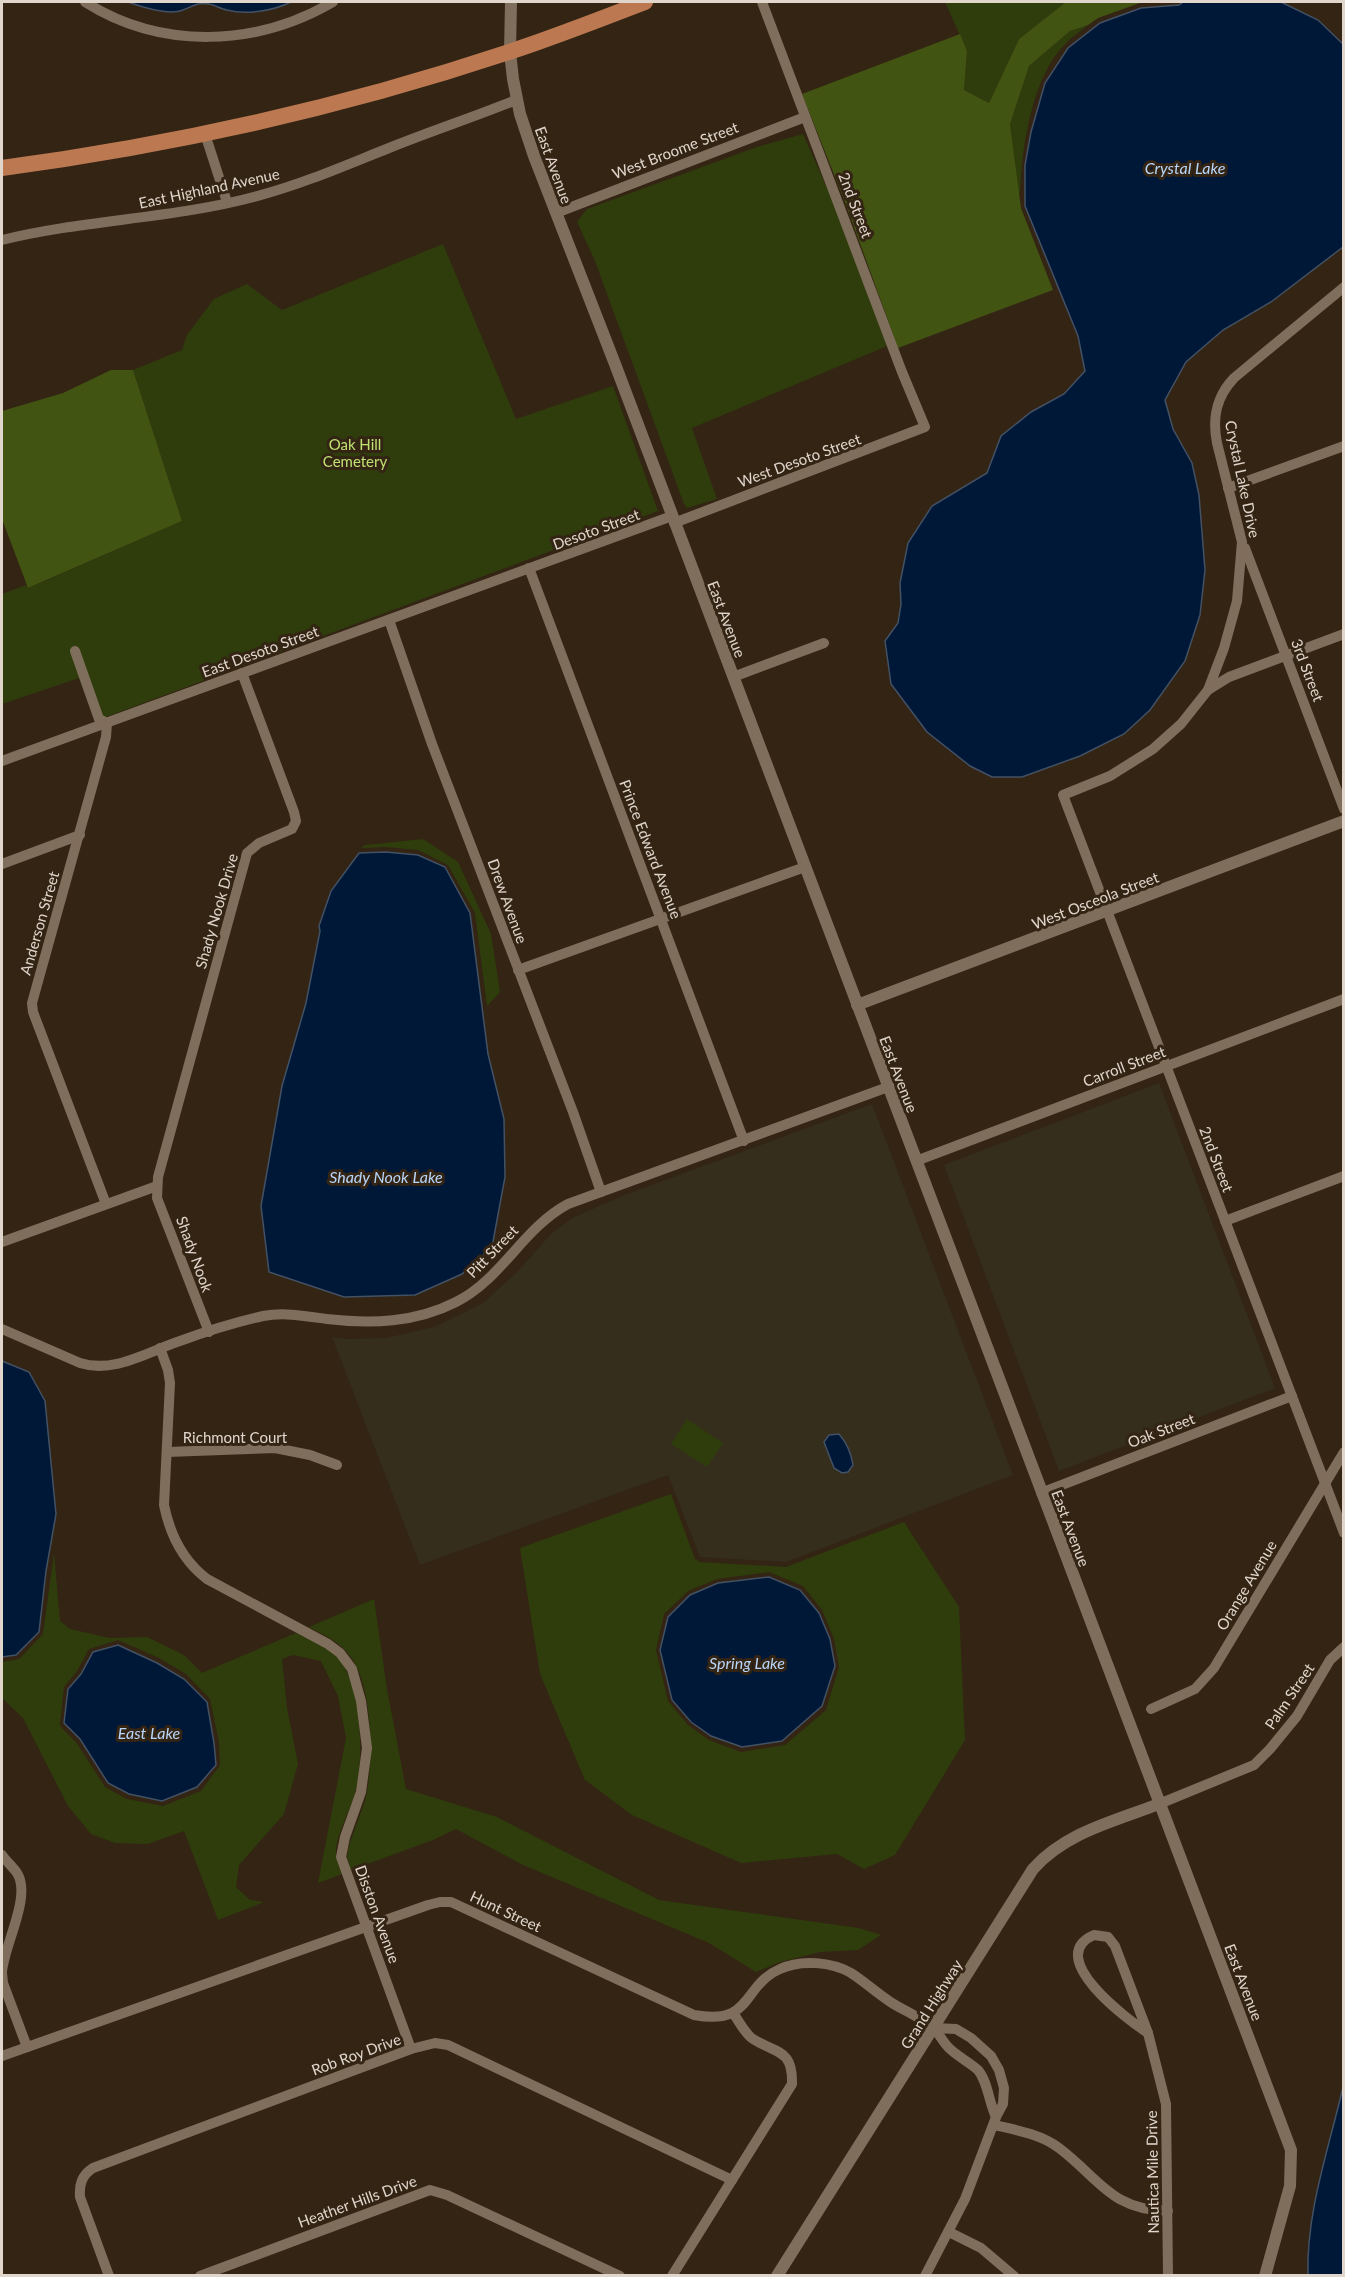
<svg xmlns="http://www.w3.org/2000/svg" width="1345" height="2277" viewBox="0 0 1345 2277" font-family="Lato,sans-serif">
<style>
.education{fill:#352e1d}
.green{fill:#2f3d0c;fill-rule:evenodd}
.forest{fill:#425411}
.water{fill:#001837;stroke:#435164;stroke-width:1.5}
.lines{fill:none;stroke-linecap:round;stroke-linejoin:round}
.minor{stroke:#806e5c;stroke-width:10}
.tertiary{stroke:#806e5c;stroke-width:12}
.trunk{stroke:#bc7951;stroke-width:16}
.labels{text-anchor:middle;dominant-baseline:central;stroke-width:6;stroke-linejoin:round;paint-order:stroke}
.street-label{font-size:15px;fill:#e0d6cc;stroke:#332414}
.park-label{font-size:15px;fill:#bee170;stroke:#332414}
.water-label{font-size:16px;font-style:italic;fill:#b8d6f9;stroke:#332414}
</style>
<rect width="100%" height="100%" fill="#332414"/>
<g class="education">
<path d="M1159 1083 1275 1388 1059 1471 944 1165Z"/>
<path d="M872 1104 1013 1475 786 1562 700 1557 668 1475 420 1565 332 1337 348 1339 386 1338 434 1327 483 1303 518 1271 552 1233 574 1217 627 1194Z"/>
</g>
<g class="green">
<path d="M945 2H1066L1019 39 989 103 964 90 967 51Z"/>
<path d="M1088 25C1081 31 1073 36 1066 43 1032 76 1021 149 1020 195L1018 189 1010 123 1029 66 1070 31Z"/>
<path d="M803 134 835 206 887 346 692 428 717 499 687 508 684 504 595 261 577 222 587 209 757 147Z"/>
<path d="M443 244 516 419 613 386 658 511 95 721 79 678 2 704V594L26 585 28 588 45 581 182 521 133 370 182 350 187 335 214 299 247 284 282 310Z"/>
<path d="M423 839 458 862 491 934 500 992 487 1006 475 913 448 865 418 850 386 847 361 848 365 845Z"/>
<path d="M687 1419 723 1443 707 1467 671 1444Z"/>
<path d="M671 1494 695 1559 700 1562 786 1567 904 1522 959 1607 965 1740 895 1855 864 1869 837 1854 741 1863 632 1815 585 1780 540 1674 520 1548ZM769 1572 803 1586 822 1610 834 1639 839 1667 826 1710 785 1745 741 1752 709 1740 688 1725 668 1701 656 1650 664 1614 688 1591 717 1579Z"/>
<path d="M54 1553 60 1621 70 1629 110 1638 147 1637 184 1655 202 1673 296 1633C309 1640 325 1646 336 1656 362 1681 364 1756 356 1790 351 1811 335 1834 336 1856 337 1862 340 1868 342 1874L318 1883 346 1738 338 1696 321 1661 293 1655 282 1659 287 1708 298 1764 284 1814 239 1865 236 1887 250 1900 264 1902 218 1920 184 1831 148 1844 115 1843 91 1834 68 1806 23 1718 2 1698V1662L19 1659 43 1634ZM118 1640 159 1658 186 1674 210 1699 219 1742 220 1765 201 1791 163 1806 127 1799 105 1787 76 1742 61 1727 60 1724 64 1687 77 1671 89 1649Z"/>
<path d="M374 1599 387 1689 406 1789 497 1817 659 1900 859 1928 881 1935 858 1950 820 1952 780 1962 756 1972 709 1943 523 1865 456 1829 433 1840 351 1870 347 1857 348 1850C353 1830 363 1812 367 1792 373 1758 373 1685 350 1656 340 1642 324 1635 309 1627Z"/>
</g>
<g class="forest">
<path d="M1066 2H1162L1140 3 1098 18 1088 25 1070 31 1029 66 1010 124 1021 208 1053 290 898 348 845 202 802 94 960 34 967 51 964 90 989 103 1019 39Z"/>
<path d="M111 370H133L182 521 28 588 2 519V411L63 393Z"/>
</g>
<g class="water">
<path d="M128 2H291C273 11 246 15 227 10 221 9 215 5 209 4 196 2 194 6 183 10 169 16 142 7 128 2Z"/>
<path d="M1183 2H1281L1318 20 1343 44V247L1271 302 1223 330 1186 362 1165 400 1173 429 1192 463 1199 495 1205 570 1200 615 1185 661 1150 710 1124 734 1080 756 1022 777H992L970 766 927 732 891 684 885 641 898 623 901 604 900 583 908 543 932 506 987 473 1001 436 1031 412 1064 394 1085 371 1078 336 1025 206V165L1031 132 1045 83 1068 48 1100 23 1141 8 1179 5Z"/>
<path d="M386 852 418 855 445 867 470 913 488 1054 504 1119 505 1177 492 1247 462 1274 415 1295 344 1297 269 1272 261 1206 282 1086 306 1003 320 931 319 926 331 891 359 853Z"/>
<path d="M2 1361 29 1372 45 1401 56 1514 46 1571 39 1632 16 1655 2 1657Z"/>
<path d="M839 1434C847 1443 851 1452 853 1465L848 1472 842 1473 834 1468 824 1442 829 1435Z"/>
<path d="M769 1577 800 1590 819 1613 830 1639 835 1666 822 1706 782 1741 742 1747 711 1736 691 1722 672 1700 660 1650 668 1617 690 1595 718 1583Z"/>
<path d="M118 1645 157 1663 184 1679 207 1702 214 1743 216 1765 197 1787 162 1801 129 1794 108 1783 80 1739 64 1723 68 1689 81 1674 93 1652Z"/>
<path d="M1343 2087V2275H1308C1306 2212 1329 2148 1343 2087Z"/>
</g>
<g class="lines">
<g class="minor">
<path d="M85 2C161 50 256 47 333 2"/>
<path d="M205 134 227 202"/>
<path d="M556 213 805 117"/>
<path d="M2 240C87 219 176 219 261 195 305 183 346 165 389 148 431 131 474 117 516 100"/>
<path d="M1344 287 1234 378C1216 397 1212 418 1217 443L1242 542 1237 601 1224 648 1208 690 1181 724 1153 749 1110 776 1063 795 1344 1533"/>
<path d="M1228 488 1344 446"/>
<path d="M674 523 925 427 902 372 762 2"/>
<path d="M1245 548 1344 809"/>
<path d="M529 568 744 1141"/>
<path d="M389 620 432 744 573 1112 601 1192"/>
<path d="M75 651 99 719 107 723 106 737 32 1003 33 1012 106 1204"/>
<path d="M733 677 824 643"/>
<path d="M1208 690 1229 677 1344 634"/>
<path d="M2 761 672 516"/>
<path d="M2 864 80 835"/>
<path d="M518 970 805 867"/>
<path d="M916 1161 1344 999"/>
<path d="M1225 1221 1344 1176"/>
<path d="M2 1242 157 1186"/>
<path d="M2 1329 80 1363C114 1374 149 1351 180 1341 207 1331 236 1322 263 1316 284 1312 306 1316 327 1319 371 1324 415 1323 456 1302 502 1279 523 1228 568 1204L888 1087"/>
<path d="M209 1332 157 1198 158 1177 247 853 259 843 292 829 296 821 294 812 242 673"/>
<path d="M160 1348 168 1370 170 1383 164 1505C170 1535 182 1560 207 1579L328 1644 340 1653 352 1669 361 1701 367 1748 361 1792 345 1837 341 1857 411 2049"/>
<path d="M167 1452 275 1448 310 1455 337 1465"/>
<path d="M1041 1493 1292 1396"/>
<path d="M1151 1709 1195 1689 1214 1668 1344 1452"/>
<path d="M1159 1804 1254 1765 1270 1749 1297 1716 1330 1660 1344 1647"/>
<path d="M2 1855C6 1861 13 1867 17 1873 32 1896 4 1945 2 1972"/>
<path d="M1094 1935 1108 1937 1115 1946 1148 2033C1128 2020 1043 1957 1094 1935Z"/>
<path d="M2 1973 3 1983 27 2047"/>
<path d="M1148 2033 1166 2104 1168 2276"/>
<path d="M2 2056 428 1905 440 1902H451L694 2015C754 2026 741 1986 780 1969 801 1959 832 1962 851 1973 865 1982 878 1994 892 2003 905 2011 924 2019 935 2030 940 2035 943 2042 949 2048 957 2056 969 2062 978 2070 988 2082 989 2103 996 2117"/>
<path d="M994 2125C1016 2130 1040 2134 1059 2148 1100 2179 1111 2210 1168 2211"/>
<path d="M949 2232 981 2248 1014 2276"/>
<path d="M109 2276 80 2197C79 2184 82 2175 93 2168L411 2049 435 2043 448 2045 732 2180"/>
<path d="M200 2276 430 2190 447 2195 620 2276"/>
<path d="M672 2276 792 2084C793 2049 777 2054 753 2039 745 2034 739 2021 733 2013"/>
<path d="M925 2276 965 2199 996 2117 1003 2104 1004 2088 999 2070 991 2056 971 2038 956 2029 934 2028"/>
</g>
<g class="tertiary">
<path d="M511 2 510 52 513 79 520 114 534 156 615 364 1291 2150 1290 2186 1265 2276"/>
<path d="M857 1005 1344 821"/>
<path d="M777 2276 1033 1869C1066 1832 1115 1821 1159 1804"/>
</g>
<path class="trunk" d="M2 168C174 145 344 107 509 52 555 37 600 19 645 2"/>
</g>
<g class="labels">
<g class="street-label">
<text transform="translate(675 150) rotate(-21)">West Broome Street</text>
<text transform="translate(554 165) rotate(70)">East Avenue</text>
<text transform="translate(209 188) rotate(-12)">East Highland Avenue</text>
<text transform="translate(856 205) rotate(69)">2nd Street</text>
<text transform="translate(799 460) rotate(-20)">West Desoto Street</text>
<text transform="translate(1243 479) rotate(78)">Crystal Lake Drive</text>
<text transform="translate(596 529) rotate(-20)">Desoto Street</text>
<text transform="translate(727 619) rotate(69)">East Avenue</text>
<text transform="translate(260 651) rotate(-20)">East Desoto Street</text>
<text transform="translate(1308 670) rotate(69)">3rd Street</text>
<text transform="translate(651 849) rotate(69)">Prince Edward Avenue</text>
<text transform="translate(1095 900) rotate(-21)">West Osceola Street</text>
<text transform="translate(508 901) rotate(70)">Drew Avenue</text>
<text transform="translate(216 911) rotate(-74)">Shady Nook Drive</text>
<text transform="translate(39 923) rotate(-74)">Anderson Street</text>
<text transform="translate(1124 1066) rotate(-21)">Carroll Street</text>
<text transform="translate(899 1074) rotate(69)">East Avenue</text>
<text transform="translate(1217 1159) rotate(69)">2nd Street</text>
<text transform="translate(492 1251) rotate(-46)">Pitt Street</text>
<text transform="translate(195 1254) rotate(70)">Shady Nook</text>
<text transform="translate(1161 1430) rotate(-21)">Oak Street</text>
<text x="235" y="1437">Richmont Court</text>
<text transform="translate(1071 1528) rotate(69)">East Avenue</text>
<text transform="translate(1246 1585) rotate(-59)">Orange Avenue</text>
<text transform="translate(1289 1696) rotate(-56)">Palm Street</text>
<text transform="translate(506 1911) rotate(25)">Hunt Street</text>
<text transform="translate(378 1914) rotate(70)">Disston Avenue</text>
<text transform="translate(1244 1982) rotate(69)">East Avenue</text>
<text transform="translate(931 2004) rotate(-58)">Grand Highway</text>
<text transform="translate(356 2054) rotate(-20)">Rob Roy Drive</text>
<text transform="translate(1152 2172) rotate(-91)">Nautica Mile Drive</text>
<text transform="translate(357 2201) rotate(-20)">Heather Hills Drive</text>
</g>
<g class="park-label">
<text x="355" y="444">Oak Hill<tspan x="355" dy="17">Cemetery</tspan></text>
</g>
<g class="water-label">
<text x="1185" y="167">Crystal Lake</text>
<text x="386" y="1176">Shady Nook Lake</text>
<text x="747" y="1662">Spring Lake</text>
<text x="149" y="1732">East Lake</text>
</g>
</g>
<rect width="1345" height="2277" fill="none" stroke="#e0d6cc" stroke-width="6"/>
</svg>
